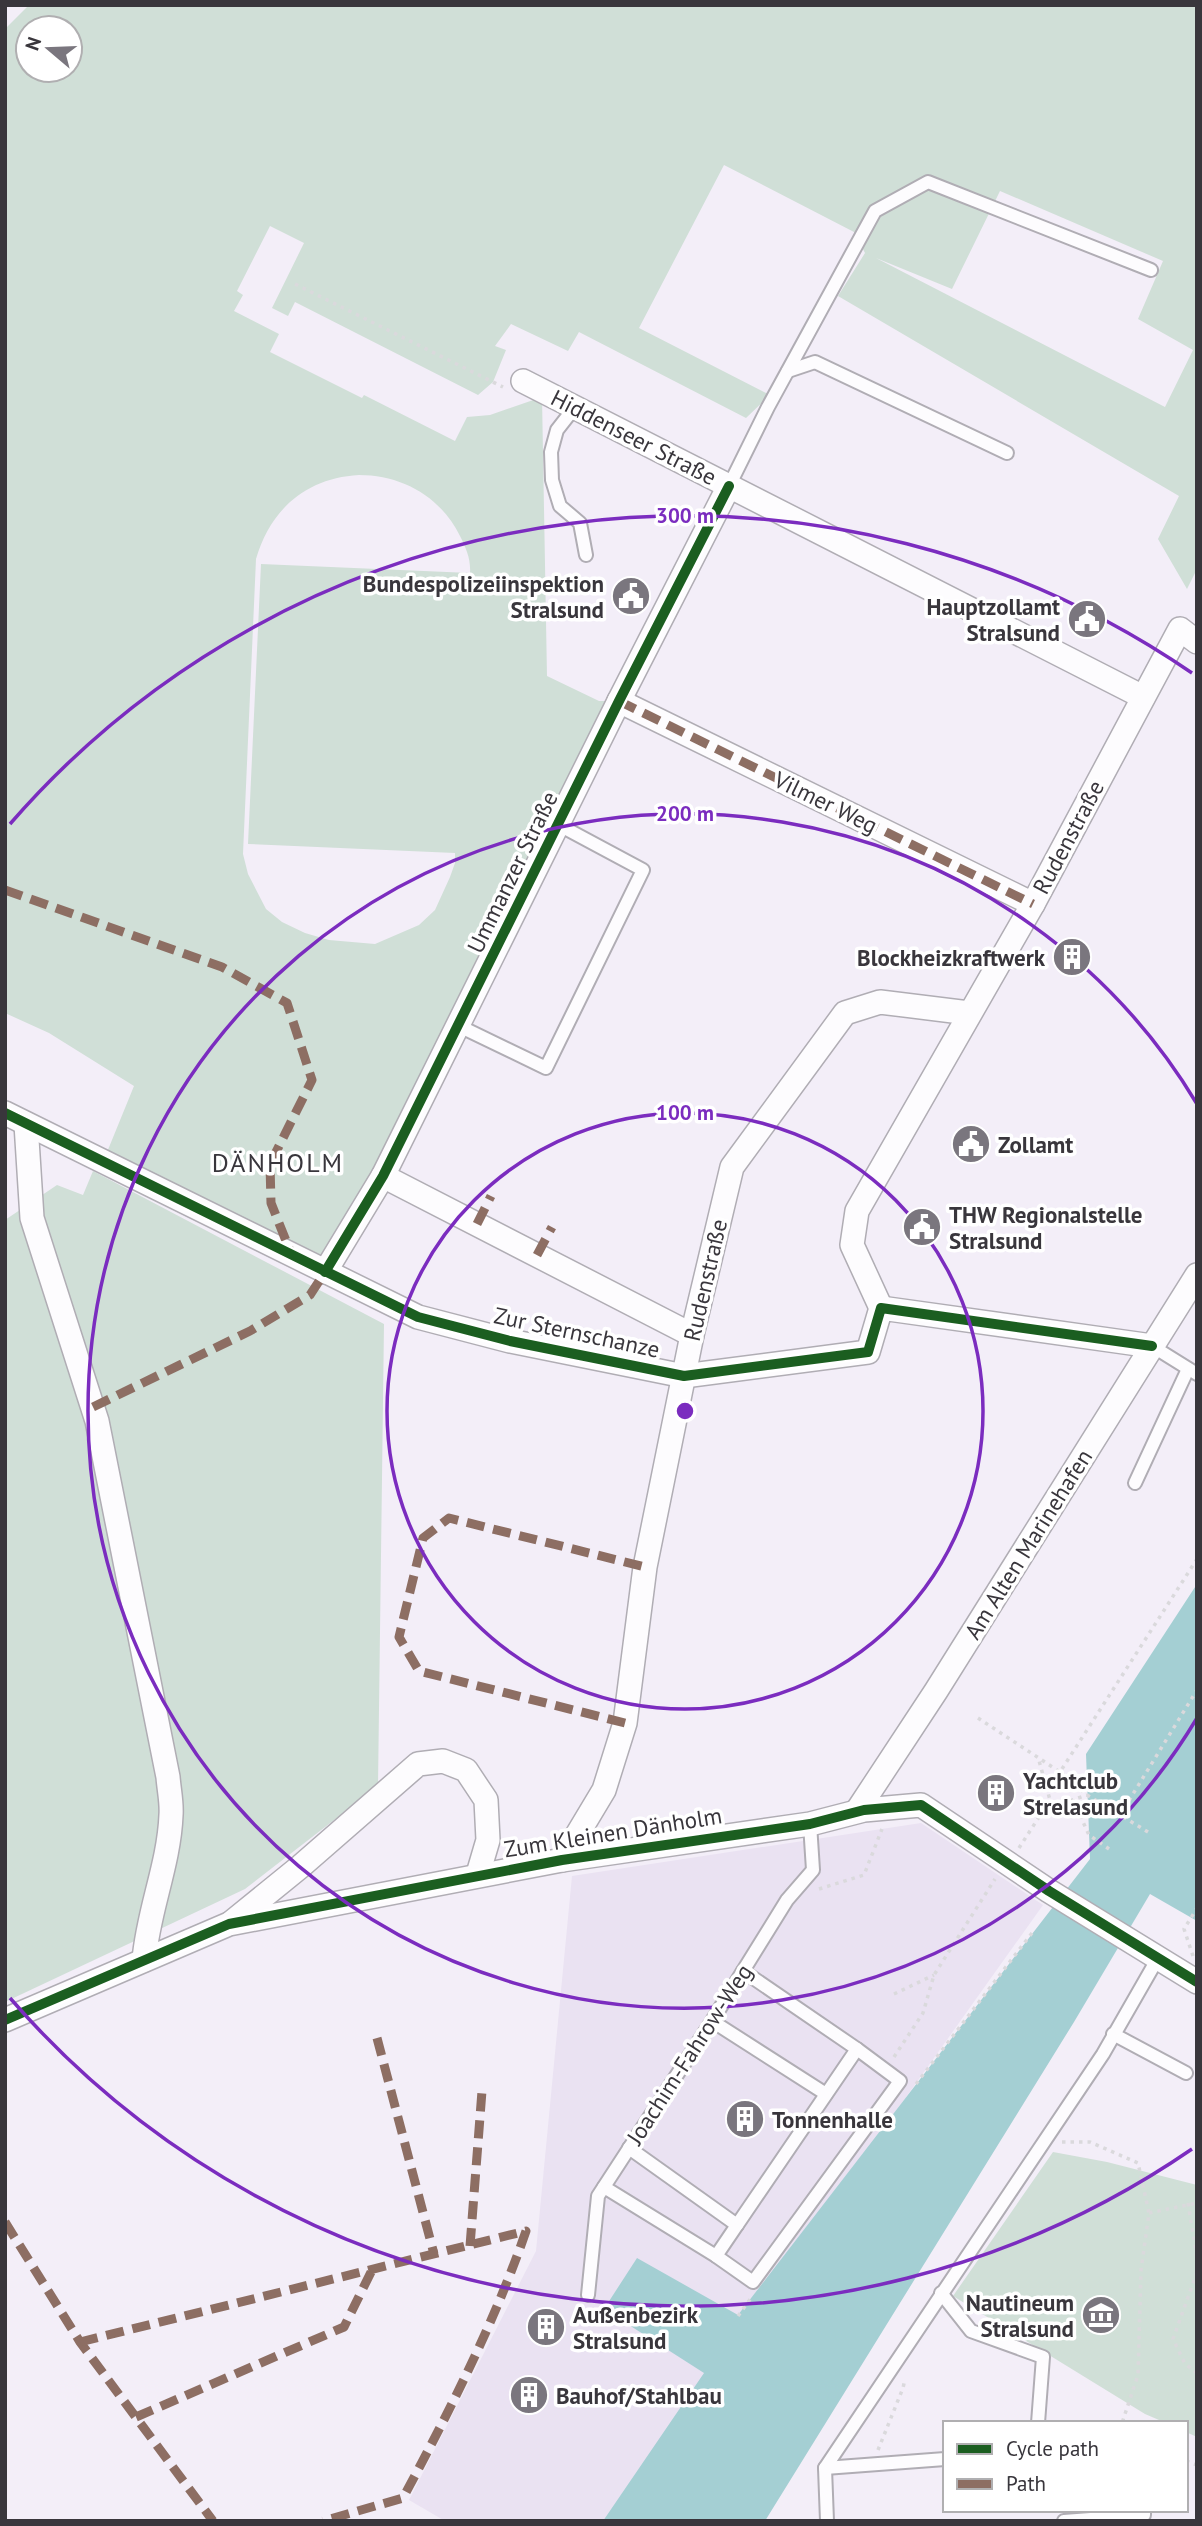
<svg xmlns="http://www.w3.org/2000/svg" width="1202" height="2526" viewBox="0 0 1202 2526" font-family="'PT Sans',sans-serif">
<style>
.built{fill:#eae2f2}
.green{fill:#d0dfd7;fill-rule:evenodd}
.water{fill:#a4cfd3}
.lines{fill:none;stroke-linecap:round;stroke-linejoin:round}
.service-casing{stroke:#b0adb4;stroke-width:16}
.minor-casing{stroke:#b0adb4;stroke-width:26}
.path{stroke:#dad9dc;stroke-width:3.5;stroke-dasharray:3.5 5;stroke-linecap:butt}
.service{stroke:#fdfcfe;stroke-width:12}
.minor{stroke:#fdfcfe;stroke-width:23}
.quiet{stroke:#8d6e63;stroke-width:9;stroke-dasharray:18 9;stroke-linecap:butt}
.cycleway-casing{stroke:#fff;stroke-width:15}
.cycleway{stroke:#1b5e20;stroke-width:10}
.ring{fill:none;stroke:#7b2cbf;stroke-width:3.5}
.labels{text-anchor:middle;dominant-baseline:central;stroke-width:7;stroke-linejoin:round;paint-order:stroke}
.street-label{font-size:23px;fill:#39363c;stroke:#fff}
.poi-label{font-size:23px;font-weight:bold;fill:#39363c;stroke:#fff;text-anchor:start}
.quarter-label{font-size:26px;letter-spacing:2px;fill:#39363c;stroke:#fff}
.centre{fill:#7b2cbf;stroke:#fff;stroke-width:3.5}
.ring-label{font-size:21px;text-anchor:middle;font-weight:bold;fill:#7b2cbf;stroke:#fff;stroke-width:7;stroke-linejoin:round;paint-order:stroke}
</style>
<rect width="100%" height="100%" fill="#f3eef8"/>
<path class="built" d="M921 1823 1043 1905 604 2521H445L409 2500 536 2251 572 1876Z"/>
<g class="green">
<path d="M29 5H1197V569L1187 589 1158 539 1179 496 838 296 865 253 854 232 724 165 639 328 770 395 746 418 579 332 568 351 511 324 495 346 506 350 493 382 478 395 295 302 288 316 272 308 304 243 270 226 237 291 243 295 234 311 279 334 270 352 362 398 364 395 455 441 467 417 490 415 542 397 547 676 599 701H619L325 1272 103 1162 134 1086 49 1033 5 1013V29ZM28 28H70V70H28ZM1000 191 1163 261 1138 319 1193 350 1165 407 876 258 952 289ZM359 475C402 475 441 497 460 536 466 548 471 559 470 573L261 564 248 844 455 853V863L450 877 435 910 419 925 375 944 329 940 305 933 282 922 266 909 248 874 243 854 256 559C271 508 307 478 359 475Z"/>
<path d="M93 1171 384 1324 378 1786 245 1889 5 2002V1220L57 1185 83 1195Z"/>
<path d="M1053 2152 1107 2162 1197 2185V2437L1186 2432V2423H1166L1145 2414 953 2296Z"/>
</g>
<path class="water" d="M1197 1584V1921L1150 1894 1074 2022 765 2521H603L704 2373 604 2309 637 2258 738 2315 1090 1859 1086 1754Z"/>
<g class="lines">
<g class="service-casing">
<g id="service">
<path d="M788 371 815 362 1007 453"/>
<path d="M575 407 557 430 551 452 552 480 560 506 580 523 586 555"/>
<path d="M729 486 768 407 875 211 928 182 1151 270"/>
<path d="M459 1026 546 1068 643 870 559 825"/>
<path d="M1152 1346 1197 1374"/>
<path d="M1135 1483 1188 1369"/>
<path d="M712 2021 826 2094"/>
<path d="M1113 2034 1186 2073"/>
<path d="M629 2148 737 2225 857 2049 743 1971"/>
<path d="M604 2187 716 2256"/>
<path d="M737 2225 716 2256 753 2282 900 2081 857 2049"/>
<path d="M941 2293 971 2331 1043 2357 1038 2423"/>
<path d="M588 2295 598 2196 712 2021 787 1900 813 1870 810 1824"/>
<path d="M825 2468 945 2459"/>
<path d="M827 2521 825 2468 1103 2054 1158 1958"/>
<path d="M1064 2521 1144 2515V2510"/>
</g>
</g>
<g class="minor-casing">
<g id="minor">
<path d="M523 381 1143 697"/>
<path d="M619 701 1033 904"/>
<path d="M5 1113 418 1317 510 1341 684 1376 868 1352 881 1308 1152 1346"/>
<path d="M26 1124 32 1218 97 1421 168 1777C169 1790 172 1803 171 1815 169 1865 148 1911 144 1960"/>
<path d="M383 1176 692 1335"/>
<path d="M325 1272 383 1176 619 701 729 486"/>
<path d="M881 1308 852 1245 857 1211 1033 904 1180 629 1197 642"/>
<path d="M857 1811 936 1691 1197 1275"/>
<path d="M562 1860 604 1790 625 1723 645 1567 692 1335 732 1167 845 1013 880 1002 969 1013"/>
<path d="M232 1922 301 1866 418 1764 443 1761 466 1770 486 1800 488 1840 478 1874"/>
<path d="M5 2020 229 1924 562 1860 810 1824 864 1810 921 1805 1049 1891 1197 1982"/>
</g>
</g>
<g class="path">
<path d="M295 284 503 387"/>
<path d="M978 1718 1060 1772"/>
<path d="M1073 1800 1089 1835 1109 1849"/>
<path d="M1046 1809 1087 1795"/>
<path d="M1120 1815 1197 1690"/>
<path d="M1148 1832 1087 1795 1060 1772 1197 1559"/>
<path d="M1019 1848 1050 1800 1038 1757"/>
<path d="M819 1889 864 1875 882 1829"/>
<path d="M1193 1956 1184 1929 1197 1908"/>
<path d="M894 1994 934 1975"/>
<path d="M894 2057 923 2013 934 1975 995 1879"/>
<path d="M916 2084 1032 1933"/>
<path d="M1062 2142H1090L1138 2163 1149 2213 1141 2270 1138 2375 1122 2423"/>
<path d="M1188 2203 1197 2258"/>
<path d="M1149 2213 1197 2203"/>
<path d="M1197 2272 1173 2339 1185 2364 1197 2373"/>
<path d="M738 2316 751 2298"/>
<path d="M878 2450 903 2388 905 2379"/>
<path d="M1186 2461 1197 2465"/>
</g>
<use href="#service" class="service"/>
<use href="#minor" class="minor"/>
<g class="quiet">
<path d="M619 701 1033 904"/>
<path d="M5 890 222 967 287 1003 312 1080 270 1164 271 1203 292 1256"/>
<path d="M477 1224 491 1196"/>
<path d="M537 1255 552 1227"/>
<path d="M93 1407 250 1331 310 1295 325 1272"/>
<path d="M625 1723 419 1671 399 1637 423 1538 449 1518 645 1567"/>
<path d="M377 2038 434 2254"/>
<path d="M5 2222 80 2342 213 2521"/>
<path d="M470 2246 482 2091"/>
<path d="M80 2342 526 2231C494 2324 449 2412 403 2498L323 2521"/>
<path d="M136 2417 344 2327 372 2270"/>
</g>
<g class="cycleway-casing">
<g id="cycleway">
<path d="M5 1113 418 1317 510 1341 684 1376 868 1352 881 1308 1152 1346"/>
<path d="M325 1272 383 1176 619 701 729 486"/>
<path d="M5 2020 229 1924 562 1860 810 1824 864 1810 921 1805 1049 1891 1197 1982"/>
</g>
</g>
<use href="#cycleway" class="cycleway"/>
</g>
<g class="ring">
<circle cx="685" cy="1411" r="298"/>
<path d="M1197 1718A597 597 0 1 1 1197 1104"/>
<path d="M1192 2149A895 895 0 0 1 10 1998M10 824A895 895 0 0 1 1192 673"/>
</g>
<defs>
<g id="civic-disc" transform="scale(2.0125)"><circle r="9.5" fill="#7a767e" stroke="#fff"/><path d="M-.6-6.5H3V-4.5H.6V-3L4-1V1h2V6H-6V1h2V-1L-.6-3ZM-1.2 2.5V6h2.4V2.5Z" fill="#fff"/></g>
<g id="building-disc" transform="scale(2.0125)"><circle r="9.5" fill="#7a767e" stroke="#fff"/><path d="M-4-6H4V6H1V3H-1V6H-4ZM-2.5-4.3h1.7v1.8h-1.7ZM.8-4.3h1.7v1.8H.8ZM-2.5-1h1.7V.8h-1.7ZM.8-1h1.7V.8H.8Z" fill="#fff"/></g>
<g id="museum-disc" transform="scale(2.0125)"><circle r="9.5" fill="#7a767e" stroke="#fff"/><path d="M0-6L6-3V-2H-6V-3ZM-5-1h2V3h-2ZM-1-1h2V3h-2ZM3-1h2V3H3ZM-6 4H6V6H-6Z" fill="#fff"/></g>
</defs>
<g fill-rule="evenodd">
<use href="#civic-disc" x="631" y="596"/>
<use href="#civic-disc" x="1087" y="619"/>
<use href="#building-disc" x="1072" y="957"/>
<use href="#civic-disc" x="971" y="1144"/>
<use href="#civic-disc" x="922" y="1227"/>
<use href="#building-disc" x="996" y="1793"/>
<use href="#building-disc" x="745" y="2119"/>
<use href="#museum-disc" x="1101" y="2315"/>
<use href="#building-disc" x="546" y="2327"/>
<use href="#building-disc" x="529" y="2395"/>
</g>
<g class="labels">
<g class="street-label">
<text transform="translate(634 437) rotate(27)">Hiddenseer Straße</text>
<text transform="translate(826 802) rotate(26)">Vilmer Weg</text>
<text transform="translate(1068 837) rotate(-62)">Rudenstraße</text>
<text transform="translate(512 872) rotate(-64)">Ummanzer Straße</text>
<text transform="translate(705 1280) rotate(-77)">Rudenstraße</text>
<text transform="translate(577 1332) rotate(12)">Zur Sternschanze</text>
<text transform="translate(1028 1544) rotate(-58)">Am Alten Marinehafen</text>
<text transform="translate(613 1832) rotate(-9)">Zum Kleinen Dänholm</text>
<text transform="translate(689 2054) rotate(-57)">Joachim-Fahrow-Weg</text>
</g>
<g class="poi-label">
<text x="604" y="583" text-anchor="end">Bundespolizeiinspektion<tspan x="604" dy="26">Stralsund</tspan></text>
<text x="1060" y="606" text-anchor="end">Hauptzollamt<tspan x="1060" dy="26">Stralsund</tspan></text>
<text x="1045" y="957" text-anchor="end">Blockheizkraftwerk</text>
<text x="998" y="1144">Zollamt</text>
<text x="949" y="1214">THW Regionalstelle<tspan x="949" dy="26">Stralsund</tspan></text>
<text x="1023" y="1780">Yachtclub<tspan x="1023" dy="26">Strelasund</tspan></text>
<text x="772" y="2119">Tonnenhalle</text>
<text x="1074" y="2302" text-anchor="end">Nautineum<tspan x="1074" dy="26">Stralsund</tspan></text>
<text x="573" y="2314">Außenbezirk<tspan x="573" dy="26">Stralsund</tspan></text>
<text x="556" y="2395">Bauhof/Stahlbau</text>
</g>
<g class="quarter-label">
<text x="278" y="1162">DÄNHOLM</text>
</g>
</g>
<circle cx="685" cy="1411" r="10" class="centre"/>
<g class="ring-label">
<text x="685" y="523">300 m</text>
<text x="685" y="821">200 m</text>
<text x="685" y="1120">100 m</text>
</g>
<rect width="1202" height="2526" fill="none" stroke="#39363c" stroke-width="14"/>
<rect x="943" y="2421" width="245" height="91" fill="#ffffff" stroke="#b0afb1" stroke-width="2"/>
<rect x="957" y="2444" width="35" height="10" fill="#1b5e20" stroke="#b0afb1" stroke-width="2"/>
<text x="1006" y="2456" font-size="21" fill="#39363c">Cycle path</text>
<rect x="957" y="2479" width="35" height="10" fill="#8d6e63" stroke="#b0afb1" stroke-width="2"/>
<text x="1006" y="2491" font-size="21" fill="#39363c">Path</text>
<g transform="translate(49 49) rotate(289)"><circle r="33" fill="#ffffff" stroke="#b0afb1" stroke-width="2"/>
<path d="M0-5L12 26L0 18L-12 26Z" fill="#7a767e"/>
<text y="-10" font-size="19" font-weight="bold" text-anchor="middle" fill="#39363c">N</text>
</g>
</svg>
